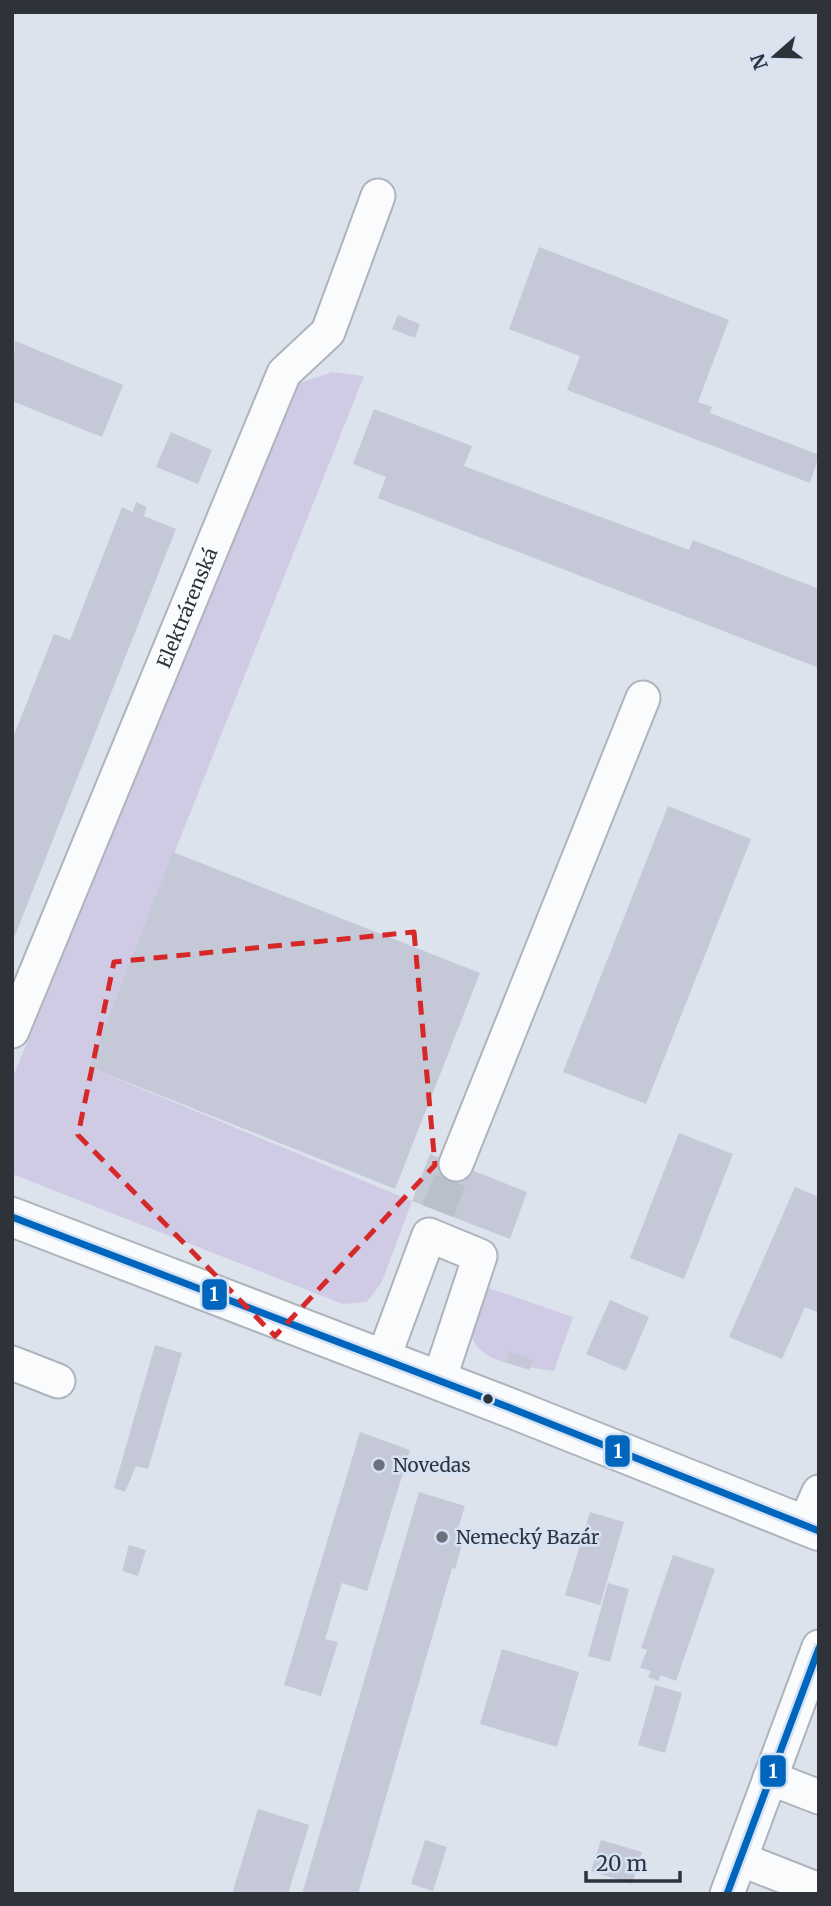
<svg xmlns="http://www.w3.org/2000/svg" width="831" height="1906" viewBox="0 0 831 1906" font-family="Merriweather,serif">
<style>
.green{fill:#d0cbe5}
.building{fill:#c5c9d7}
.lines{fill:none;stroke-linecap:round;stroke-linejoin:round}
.minor-tunnel{stroke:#b9c0c9;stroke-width:33;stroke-dasharray:33 17;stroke-linecap:butt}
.minor-casing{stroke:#aeb4bc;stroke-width:37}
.major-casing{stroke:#aeb4bc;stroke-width:42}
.minor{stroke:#fafbfc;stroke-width:33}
.major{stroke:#fafbfc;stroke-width:38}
.bus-1-casing{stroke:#d5e2f4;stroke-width:12}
.bus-1{stroke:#0065bd;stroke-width:7}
.marked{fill:none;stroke:#d62828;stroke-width:5;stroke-dasharray:14 9;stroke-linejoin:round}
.bus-dot{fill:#2e333a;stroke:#d5e2f4;stroke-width:2.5}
.poi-dot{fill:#6b7179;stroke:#d5e2f4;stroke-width:2.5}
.labels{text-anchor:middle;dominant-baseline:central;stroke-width:5;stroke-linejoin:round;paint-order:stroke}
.street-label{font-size:19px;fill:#2e333a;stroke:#d5e2f4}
.poi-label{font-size:19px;fill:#2e333a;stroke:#d5e2f4;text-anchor:start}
.line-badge{stroke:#d5e2f4;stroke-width:2.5}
.badge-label{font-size:19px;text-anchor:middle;font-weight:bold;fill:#fff}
</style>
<rect width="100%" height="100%" fill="#dce3ed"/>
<g class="green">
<path d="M332 372 364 376 89 1067 412 1201 382 1282 367 1302 343 1304 12 1174V1079L298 384Z"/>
<path d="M483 1286 573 1317 554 1371C524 1366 467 1365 470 1322 471 1311 479 1297 483 1286Z"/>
</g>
<g class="building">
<path d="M539 247 729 320 698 402 712 407 710 413 819 455 810 483 567 390 580 356 509 329Z"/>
<path d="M398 315 420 324 415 338 392 329Z"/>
<path d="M15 341 123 385 102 437 12 401Z"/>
<path d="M374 409 472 446 464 466 689 550 693 540 819 589V668L378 498 386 477 353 464Z"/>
<path d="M171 432 212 450 198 484 156 467Z"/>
<path d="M136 502 147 507 144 516 176 529 12 943V740L54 634 70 640 122 507 133 512Z"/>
<path d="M668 806 751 839 646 1104 563 1072Z"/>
<path d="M173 852 480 973 395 1189 89 1067Z"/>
<path d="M679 1133 733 1154 684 1279 630 1258Z"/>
<path d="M430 1154 527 1192 510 1239 412 1201Z"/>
<path d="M795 1187 819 1197V1313L805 1307 782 1359 729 1337Z"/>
<path d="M610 1300 649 1317 626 1371 586 1354Z"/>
<path d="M155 1345 182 1353 148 1469 136 1466 125 1492 114 1488Z"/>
<path d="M509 1351 533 1360 529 1370 505 1362Z"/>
<path d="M360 1432 410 1450 367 1591 342 1583 325 1639 338 1642 321 1696 284 1685Z"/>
<path d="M419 1492 465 1506 458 1529 466 1531 455 1569 452 1568 358 1894H302Z"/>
<path d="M590 1512 624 1522 600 1605 565 1595Z"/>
<path d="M129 1545 146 1550 138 1576 122 1571Z"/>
<path d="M673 1555 715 1569 676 1681 660 1675 659 1681 648 1677 651 1671 640 1668 647 1650 641 1648Z"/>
<path d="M608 1583 629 1589 610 1662 588 1656Z"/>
<path d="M502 1649 579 1672 557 1747 480 1724Z"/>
<path d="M655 1685 682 1693 665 1753 638 1745Z"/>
<path d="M258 1809 309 1825 288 1894H232Z"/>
<path d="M425 1840 447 1847 433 1891 411 1884Z"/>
<path d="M601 1840 642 1852 632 1884 591 1871Z"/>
</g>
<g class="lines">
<path class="minor-tunnel" d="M438 1211 456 1164"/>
<g class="minor-casing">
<g id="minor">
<path id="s1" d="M12 1031 284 373 328 332 378 196"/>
<path d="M456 1164 643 698"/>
<path d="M383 1359 429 1235 480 1256 439 1380"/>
<path d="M12 1363 58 1381"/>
<path d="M804 1525 819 1492"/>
<path d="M770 1778 819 1797"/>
<path d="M740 1859 819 1890"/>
<path d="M727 1894 819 1647"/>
</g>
</g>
<g class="major-casing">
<path id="major" d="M12 1217 513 1409 819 1531"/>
</g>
<use href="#minor" class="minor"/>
<use href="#major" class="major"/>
<g class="bus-1-casing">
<g id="bus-1">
<path d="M12 1217 513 1409 819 1531"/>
<path d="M727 1894 819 1648"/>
</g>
</g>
<use href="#bus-1" class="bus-1"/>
</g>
<path class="marked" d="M414 932 435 1165 275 1336 78 1135 114 962Z"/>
<circle class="bus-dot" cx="488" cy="1399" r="6"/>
<g class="poi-dot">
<circle cx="379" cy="1465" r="7"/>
<circle cx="442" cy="1537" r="7"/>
</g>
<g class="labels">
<g class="street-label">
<text stroke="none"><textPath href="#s1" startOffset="458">Elektrárenská</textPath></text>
</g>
<g class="poi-label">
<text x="393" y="1465">Novedas</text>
<text x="456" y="1537">Nemecký Bazár</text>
</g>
</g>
<g class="line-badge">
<rect x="201" y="1278" width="27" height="33" rx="7" fill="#0065bd"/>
<rect x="604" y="1434" width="27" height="34" rx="7" fill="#0065bd"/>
<rect x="759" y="1754" width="28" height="34" rx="7" fill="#0065bd"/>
</g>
<g class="badge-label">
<text x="214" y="1301">1</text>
<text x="618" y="1458">1</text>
<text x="773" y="1778">1</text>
</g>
<rect width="831" height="1906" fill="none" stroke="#2e333a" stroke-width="28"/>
<g transform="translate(775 56) rotate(250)" stroke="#d5e2f4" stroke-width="5" paint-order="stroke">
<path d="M0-5L12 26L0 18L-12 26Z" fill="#2e333a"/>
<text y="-10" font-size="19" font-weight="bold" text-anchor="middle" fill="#2e333a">N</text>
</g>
<path d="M586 1871v10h94v-10" fill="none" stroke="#2e333a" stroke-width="3.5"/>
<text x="596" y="1871" font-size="21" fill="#2e333a" stroke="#d5e2f4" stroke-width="5" paint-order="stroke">20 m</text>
</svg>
